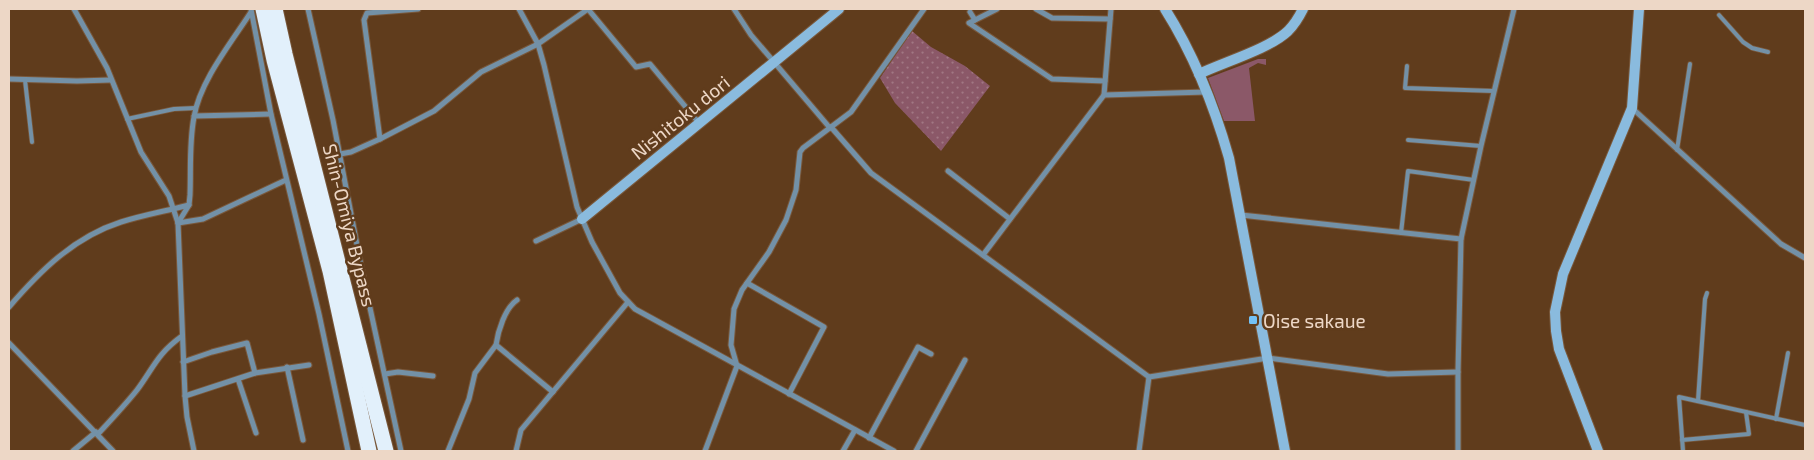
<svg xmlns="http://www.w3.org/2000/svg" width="1814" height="460" viewBox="0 0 1814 460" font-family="'Exo 2',sans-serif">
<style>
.grass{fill:url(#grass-dots)}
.park{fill:#8b5868}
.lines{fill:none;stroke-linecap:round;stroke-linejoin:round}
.lane-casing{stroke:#79583b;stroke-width:5.5}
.street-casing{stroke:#79583b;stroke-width:7}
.secondary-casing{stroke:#79583b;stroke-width:12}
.highway-casing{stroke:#79583b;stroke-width:17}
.lane{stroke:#7391a7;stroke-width:4}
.street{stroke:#7391a7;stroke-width:5}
.secondary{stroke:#8abbde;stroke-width:10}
.highway{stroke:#e2f0fb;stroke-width:15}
.poi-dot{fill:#73c1f5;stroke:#603c1c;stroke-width:2}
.labels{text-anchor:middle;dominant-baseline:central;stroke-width:5;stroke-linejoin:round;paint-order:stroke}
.street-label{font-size:19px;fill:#edd7c6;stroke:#603c1c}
.poi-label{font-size:19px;fill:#edd7c6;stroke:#603c1c;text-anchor:start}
</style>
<defs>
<pattern id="grass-dots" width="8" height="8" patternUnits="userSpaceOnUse" patternTransform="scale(1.25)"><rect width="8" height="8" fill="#8b5868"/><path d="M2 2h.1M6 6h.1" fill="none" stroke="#a17783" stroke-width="1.8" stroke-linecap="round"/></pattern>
</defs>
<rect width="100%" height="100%" fill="#603c1c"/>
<path class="grass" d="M912 31 931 47 965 66 990 86 941 151 895 103 880 78Z"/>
<path class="park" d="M1258 59H1266V65L1258 63 1249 68 1255 121H1224L1208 78Z"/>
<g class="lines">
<g class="lane-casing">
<g id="lane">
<path d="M1719 15 1743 42 1752 48 1768 52"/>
<path d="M1407 66 1405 88 1494 91"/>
<path d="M25 80 32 142"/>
<path d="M127 119 174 109 196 108"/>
<path d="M1408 140 1481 146"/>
<path d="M1677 150 1690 64"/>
<path d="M1401 233 1408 171 1474 180"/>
<path d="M1698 401 1705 299 1707 293"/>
<path d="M1776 419 1788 353"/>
<path d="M1682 440 1749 434 1746 412"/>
<path d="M1683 451 1679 397 1805 425"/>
</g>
</g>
<g class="street-casing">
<g id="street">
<path d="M74 9 107 68 141 152 169 196 178 223 185 396 187 417 194 451"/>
<path d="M251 9 271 114 319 314 348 451"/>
<path d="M308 9 333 120 362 271 401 451"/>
<path d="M519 9 538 44 544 65 577 207 592 242 620 293 635 309 894 451"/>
<path d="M588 9 636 67 650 64 699 123"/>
<path d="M734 9 751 35 830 128"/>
<path d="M997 9 969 23 1052 79 1105 81"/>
<path d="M1036 9 1052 18 1110 19"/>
<path d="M970 12 975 20"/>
<path d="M9 79 77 81 111 80"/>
<path d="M1104 95 1206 92"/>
<path d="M1632 108 1781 244 1805 258"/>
<path d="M194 116 271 114"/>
<path d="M831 127 871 173 1149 377 1268 358 1388 374 1458 372"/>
<path d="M380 139 364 20 367 13 418 9"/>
<path d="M340 154 351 152 380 139 434 111 481 72 538 44 588 9"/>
<path d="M948 171 1010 219"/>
<path d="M1241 215 1461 239"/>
<path d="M178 223 189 205 190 195C191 170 189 143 194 117 200 81 231 43 251 12"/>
<path d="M178 223 203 219 286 180"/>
<path d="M536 241 582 219"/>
<path d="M983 255 1104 95 1111 9"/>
<path d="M747 283 824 327 789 394"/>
<path d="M9 307C40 271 74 237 121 222 143 215 166 211 189 205"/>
<path d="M9 343 113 451"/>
<path d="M496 345C498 331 505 308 517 300"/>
<path d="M183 362 212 352 247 343 255 373"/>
<path d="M287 367 303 440"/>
<path d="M385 374 398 372 433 376"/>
<path d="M238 379 256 433"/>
<path d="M185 396 255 373 309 365"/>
<path d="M98 434C111 420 125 405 137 390 154 367 157 354 182 336"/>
<path d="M869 438 918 347 931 354"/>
<path d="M73 451 96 432"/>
<path d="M448 451 469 399 475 373 496 345 553 392"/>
<path d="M516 451 521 430 628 302"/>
<path d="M705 451 737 366 731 345 734 309 742 290 769 252 786 220 796 190 800 152 803 148 851 112 924 9"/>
<path d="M843 451 855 430"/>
<path d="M916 451 965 360"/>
<path d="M1139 451 1149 377"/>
<path d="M1458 451V372L1461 239 1481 146 1514 9"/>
</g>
</g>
<g class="secondary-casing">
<g id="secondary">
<path d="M1165 9C1194 55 1214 105 1229 158L1285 451"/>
<path d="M1199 74C1224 62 1269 49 1288 31 1294 25 1299 17 1303 9"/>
<path d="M582 219 839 9"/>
<path d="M1598 451 1559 349 1556 331 1555 312 1563 274 1632 108 1639 9"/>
</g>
</g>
<g class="highway-casing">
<g id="highway">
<path d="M263 9 274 60 330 271 369 451"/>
<path d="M275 9 285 54 386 451"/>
</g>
</g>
<use href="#lane" class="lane"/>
<use href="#street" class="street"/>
<use href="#secondary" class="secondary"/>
<use href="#highway" class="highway"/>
</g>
<rect class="poi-dot" x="1248" y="315" width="10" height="10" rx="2.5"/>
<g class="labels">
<g class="street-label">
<text transform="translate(680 117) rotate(-39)">Nishitoku dori</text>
<text transform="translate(350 225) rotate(76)">Shin-Omiya Bypass</text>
</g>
<g class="poi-label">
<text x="1263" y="320">Oise sakaue</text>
</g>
</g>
<rect width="1814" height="460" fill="none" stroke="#edd7c6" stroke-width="20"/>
</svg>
